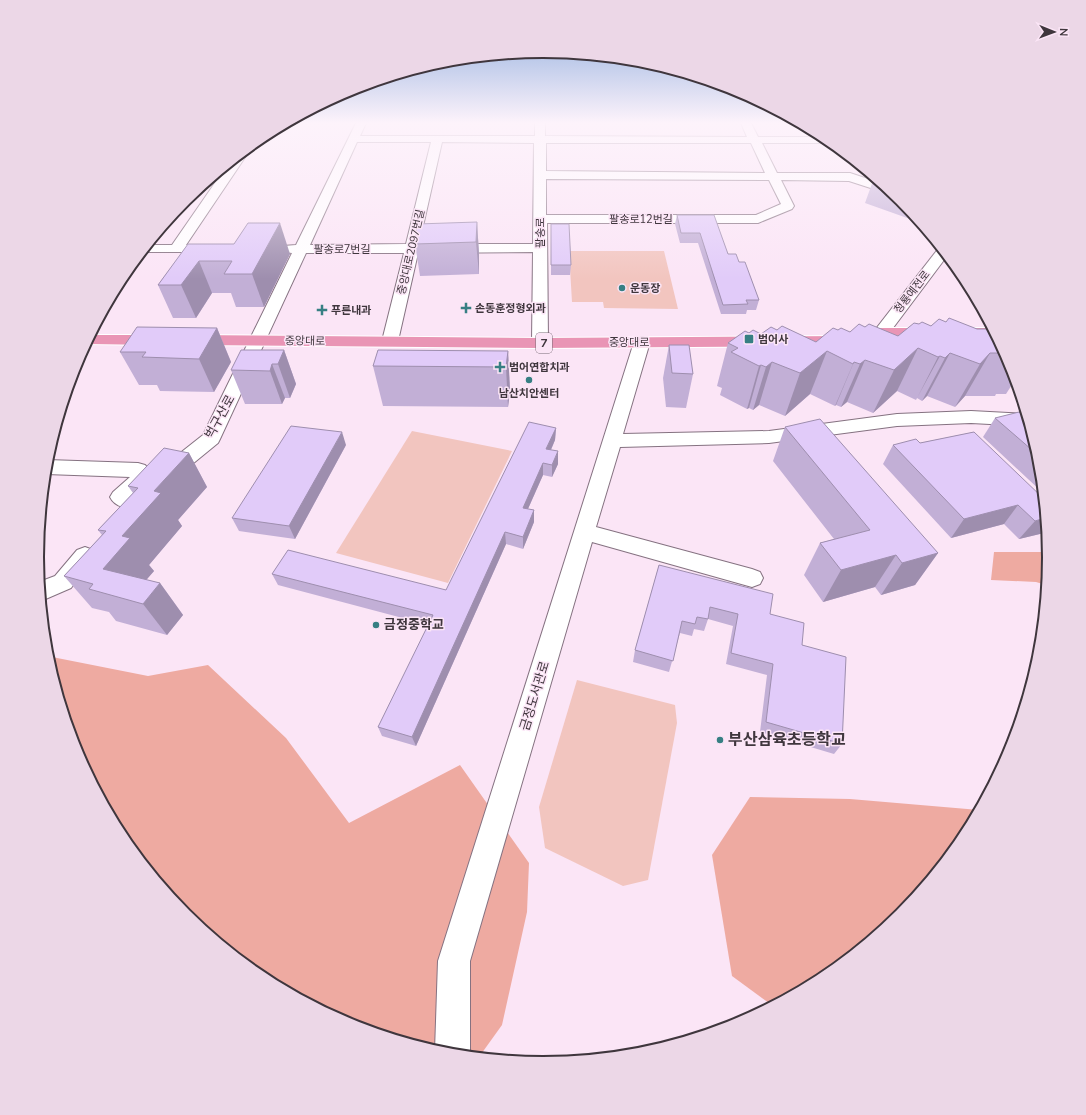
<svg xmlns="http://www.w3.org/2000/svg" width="1086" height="1115" viewBox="0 0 1086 1115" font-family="'Nunito Sans','Noto Sans KR',sans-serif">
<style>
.green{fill:#f2c5bf}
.forest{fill:#eeaaa1}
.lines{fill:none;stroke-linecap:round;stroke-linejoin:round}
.minor-casing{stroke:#857281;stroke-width:2}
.major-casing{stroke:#fff;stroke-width:2}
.minor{fill:#fff;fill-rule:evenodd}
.major{fill:#e995b5;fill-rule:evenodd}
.wall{fill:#c2afd6}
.shaded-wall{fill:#9e8eae}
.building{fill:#e1cbf9;stroke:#9e8eae}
.poi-dot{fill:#367f83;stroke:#fbe5f6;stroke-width:1.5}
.labels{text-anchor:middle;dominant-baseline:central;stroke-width:3;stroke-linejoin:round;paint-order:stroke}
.far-street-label{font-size:11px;fill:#3f363d;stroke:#fbe5f6}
.far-poi-label{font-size:11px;font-weight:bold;fill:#3f363d;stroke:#fbe5f6;text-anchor:start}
.shield{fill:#fbe5f6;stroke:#776a74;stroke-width:1}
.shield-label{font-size:12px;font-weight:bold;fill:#3f363d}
.street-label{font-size:13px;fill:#3f363d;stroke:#fbe5f6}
.poi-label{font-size:13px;font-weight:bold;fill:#3f363d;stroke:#fbe5f6;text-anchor:start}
.near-poi-label{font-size:16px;font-weight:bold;fill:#3f363d;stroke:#fbe5f6;text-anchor:start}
.rim{fill:none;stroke:#3f363d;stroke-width:2}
</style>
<rect width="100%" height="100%" fill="#fbe5f6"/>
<g class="green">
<path d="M569 251H664L678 309 604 308 603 302H572Z"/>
<path d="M412 431 512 451 448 583 336 553Z"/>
<path d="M577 680 675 705 677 723 648 880 623 886 545 848 539 807Z"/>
</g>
<g class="forest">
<path d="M994 552H1048L1046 585 1036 582 991 580Z"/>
<path d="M47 656 148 676 208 665 286 738 349 823 460 765 529 863 527 912 502 1025 479 1057 444 1054 349 1025 262 978 185 915 122 838 75 751Z"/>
<path d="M750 797 850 799 979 810 964 839 901 915 824 978 773 1006 732 976 712 855Z"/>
</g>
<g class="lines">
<g class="minor-casing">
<g id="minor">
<path d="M356 123H366L360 136H535V123H545V136L747 137 741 123H751L758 137H824L831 143H762L777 173H850L880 183 893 193H886L849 181 781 180 794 206 792 209 758 223H547L548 343 546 346 540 348 534 346 532 343 533 252 418 253 398 341 396 344 390 346 384 344 382 341 404 253H306L220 439 218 443 174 479 167 481 160 479 157 474 160 469 203 435 292 253 283 252 281 249 283 246 296 245ZM357 142H431L406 244 310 245ZM442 142 534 143 533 244H419ZM546 143H751L765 173 546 171ZM546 179 769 180 781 204 756 215H546Z"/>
<path d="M246 151 248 153 186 245 219 246 221 249 219 252H142L148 245H172L228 164Z"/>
<path d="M941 248 947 256 887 336 881 338 875 336 873 333 875 330 938 249Z"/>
<path d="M642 337 648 339 650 342 623 434 769 431 897 414 971 411 1026 414 1029 426 971 423 897 426 769 443 620 447 596 527 752 569 760 572 763 578 760 584 752 587 592 542 470 961V1055L469 1056 444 1054 435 1051 438 961 634 342 636 339Z"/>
<path d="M47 460 138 463 145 465 154 475 151 480 135 495 138 497 141 502 138 507C128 510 115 507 110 497L113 492 130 477 46 474Z"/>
<path d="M85 547 93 550 96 556 71 588 41 601 39 582 55 576 77 550Z"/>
</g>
</g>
<g class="major-casing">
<g id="major">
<path d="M861 328H991L996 337 861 338 855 336 853 333 855 330Z"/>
<path d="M91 335H157L163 337 165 340 163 343 157 345 86 344Z"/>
<path d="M192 335 540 338 847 336 853 338 855 341 853 344 847 346 540 348 192 345 186 343 184 340 186 337Z"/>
</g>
</g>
<use href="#minor" class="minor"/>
<use href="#major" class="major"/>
</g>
<g class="wall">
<path d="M874 178 901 200 914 216 910 219 865 203Z"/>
<path d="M677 215 739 262 759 300 756 310H747L746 314H721L698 243H680L675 224Z"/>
<path d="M477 222 479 254V274L420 276 415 244Z"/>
<path d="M551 224 571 265 570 275H551Z"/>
<path d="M188 244 290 254 264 307H236L231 293H212L196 318H173L158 285Z"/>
<path d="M975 298 978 303 974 301Z"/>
<path d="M946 322 977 329H992L1011 364 1015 380 1006 394H996L995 396H965L955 407 927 396 922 401 917 398 916 400 897 391 873 413 847 402 841 407 836 405 835 406 810 394 785 416 759 405 753 410 749 408 747 409 720 395 722 388 717 386 728 343 749 333 761 334 777 330 816 342 838 330 850 332 865 327 898 336 919 324 931 326Z"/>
<path d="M217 328 231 362 214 392 160 391 157 385H139L120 352Z"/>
<path d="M669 345 693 374 686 408 666 407 663 378Z"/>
<path d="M284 350 296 384 290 398H285L282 404H245L231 370Z"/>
<path d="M508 351 510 391 508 407 383 406 373 366Z"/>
<path d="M995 418 1027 420 1039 459 1043 493 983 437Z"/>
<path d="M785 427 938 553 915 585 881 595 875 587 823 602 804 575 820 543 834 539 773 461Z"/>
<path d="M556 428 555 440 551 450 558 464 552 477 543 475 528 509 534 510V522L523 549 506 544 416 746 382 736 378 727 429 625 278 585 272 574 446 590Z"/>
<path d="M974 432 1044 533 1019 539 1004 524 951 538 883 464 893 445 920 443Z"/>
<path d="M346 445 295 539 239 531 232 518Z"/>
<path d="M189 453 207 487 178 520 182 526 149 565 154 571 146 580 160 583 183 615 167 635 116 621 109 612 92 608 64 576 102 535 98 530 133 493 128 486Z"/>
<path d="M659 565 770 614 802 645 842 744 834 754 760 732 767 675 726 664 733 626 708 619 704 631 694 629 692 636 680 633 669 672 633 662 635 650Z"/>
</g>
<g class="shaded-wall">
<path d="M912 213 914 216 910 219Z"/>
<path d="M477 222 479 254V274L476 242Z"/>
<path d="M280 223 290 254 264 307 252 274Z"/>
<path d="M199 261 212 293 196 318 181 285Z"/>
<path d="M217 328 231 362 214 392 199 359Z"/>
<path d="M918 348 897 391 873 413 894 370Z"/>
<path d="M284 350 296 384 290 398 278 364Z"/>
<path d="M508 351 510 391 508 407 506 367Z"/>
<path d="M827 351 810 394 785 416 800 373Z"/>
<path d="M950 353 927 396 922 401 945 358Z"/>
<path d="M990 353 965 396 955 407 980 364Z"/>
<path d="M940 356 917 398 916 400 938 357Z"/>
<path d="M865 360 847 402 841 407 860 364Z"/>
<path d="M772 362 759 405 753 410 766 367Z"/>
<path d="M854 362 836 405 835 406 853 364Z"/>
<path d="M272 364 285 398 282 404 270 371Z"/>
<path d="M761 365 749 408 747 409 759 366Z"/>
<path d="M556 428 555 440 546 461V449Z"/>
<path d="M342 432 346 445 295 539 289 526Z"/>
<path d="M558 451V464L552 477V465Z"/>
<path d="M189 453 207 487 178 520 182 526 149 565 154 571 129 600 103 569 122 536 154 491Z"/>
<path d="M543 463V475L523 520V508Z"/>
<path d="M1018 505 1004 524 951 538 964 519Z"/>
<path d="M534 510V522L523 549V537Z"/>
<path d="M1045 518 1046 530 1044 533 1019 539 1035 521Z"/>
<path d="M505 532 506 544 416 746 412 737Z"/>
<path d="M938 553 915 585 881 595 902 563Z"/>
<path d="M896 555 875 587 823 602 841 570Z"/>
<path d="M160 583 183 615 167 635 143 604Z"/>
</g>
<g class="building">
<path d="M677 215H714L728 254H736L739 262H745L759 300H746L748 304 723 305 700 233H681Z"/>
<path d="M477 222 476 242 415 244 417 224Z"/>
<path d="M248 223H280L252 274H224L232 261H199L181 285H158L188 244H234Z"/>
<path d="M551 224H569L571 265H551Z"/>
<path d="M949 318 977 329H992L1005 353H990L980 364 950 353 945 358 940 356 938 357 918 348 894 370 865 360 860 364 854 362 853 364 827 351 800 373 772 362 766 367 761 365 759 366 731 352 738 348 728 343 745 331 749 333 753 330 761 334 771 327 777 330 782 326 816 342 833 328 838 330 841 328 850 332 859 324 865 327 869 324 898 336 914 323 919 324 922 322 931 326 939 319 946 322Z"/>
<path d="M137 327 217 328 199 359 142 357 146 352H120Z"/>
<path d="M669 345H689L693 374 672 373Z"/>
<path d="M241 350H284L278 364H272L270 371 231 370Z"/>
<path d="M378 350 508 351 506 367 373 366Z"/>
<path d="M1019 412 1027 420 1039 456 995 418Z"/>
<path d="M820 419 938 553 902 563 896 555 841 570 820 543 870 530 785 427Z"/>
<path d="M529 422 556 428 546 449 558 451 552 465 543 463 523 508 534 510 523 537 505 532 412 737 378 727 433 615 272 574 288 550 446 590Z"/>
<path d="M291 426 342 432 289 526 232 518Z"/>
<path d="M974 432 1043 498 1045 518 1035 521 1018 505 964 519 893 445 916 439 920 443Z"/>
<path d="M164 448 189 453 154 491 161 493 122 536 130 538 103 569 160 583 143 604 89 589 93 584 64 576 106 531 98 530 138 488 128 486Z"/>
<path d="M659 565 773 594 770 614 804 623 802 645 846 657 842 744 766 722 773 664 731 653 738 614 710 607 708 619 697 617 695 624 682 621 673 661 635 650Z"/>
</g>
<linearGradient id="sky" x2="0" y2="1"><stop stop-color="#81a4da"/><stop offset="0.44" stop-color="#fdf3fb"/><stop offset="1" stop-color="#fdf3fb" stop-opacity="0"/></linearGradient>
<rect width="1086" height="279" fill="url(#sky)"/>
<g class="poi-dot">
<circle cx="622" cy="288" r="4"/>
<path d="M464 302h4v4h4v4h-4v4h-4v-4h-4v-4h4z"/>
<path d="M320 304h4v4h4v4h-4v4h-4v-4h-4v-4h4z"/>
<rect x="744" y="334" width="10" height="10" rx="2"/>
<path d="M498 361h4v4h4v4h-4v4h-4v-4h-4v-4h4z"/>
<circle cx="529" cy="380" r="4"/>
<circle cx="376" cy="625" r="4"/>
<circle cx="720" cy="740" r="4"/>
</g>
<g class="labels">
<g class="far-street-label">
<text x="641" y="219">팔송로12번길</text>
<text transform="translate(540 233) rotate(-90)">팔송로</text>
<text x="342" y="249">팔송로7번길</text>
<text transform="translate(411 252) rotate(-77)">중앙대로2097번길</text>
<text transform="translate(912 292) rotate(-52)">청룡예전로</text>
<text transform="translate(305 341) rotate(1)">중앙대로</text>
<text x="629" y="342">중앙대로</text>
</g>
<g class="far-poi-label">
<text x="630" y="288">운동장</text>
<text x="475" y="308">손동훈정형외과</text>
<text x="331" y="310">푸른내과</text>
<text x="758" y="339">범어사</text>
<text x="509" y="367">범어연합치과</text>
<text x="529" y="393" text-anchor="middle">남산치안센터</text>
</g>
<rect class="shield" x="536" y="333" width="16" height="20" rx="3"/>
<g class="shield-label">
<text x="544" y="343">7</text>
</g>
<g class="street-label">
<text transform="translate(220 417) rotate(-61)">벅구산로</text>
<text transform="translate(535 696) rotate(-73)">금정도서관로</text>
</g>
<g class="poi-label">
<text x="384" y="625">금정중학교</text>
</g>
<g class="near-poi-label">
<text x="728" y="740">부산삼육초등학교</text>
</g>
</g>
<path d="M0 0H1086V1115H0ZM44 557a499 499 0 1 1 998 0a499 499 0 1 1-998 0Z" fill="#ecd7e7" fill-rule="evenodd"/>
<path class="rim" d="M44 557a499 499 0 1 1 998 0a499 499 0 1 1-998 0Z"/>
<g transform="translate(1054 32) rotate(91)" stroke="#fbe5f6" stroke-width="3" paint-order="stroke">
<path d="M0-3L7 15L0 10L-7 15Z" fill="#3f363d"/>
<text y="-6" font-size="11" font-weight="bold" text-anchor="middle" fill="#3f363d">N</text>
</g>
</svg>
